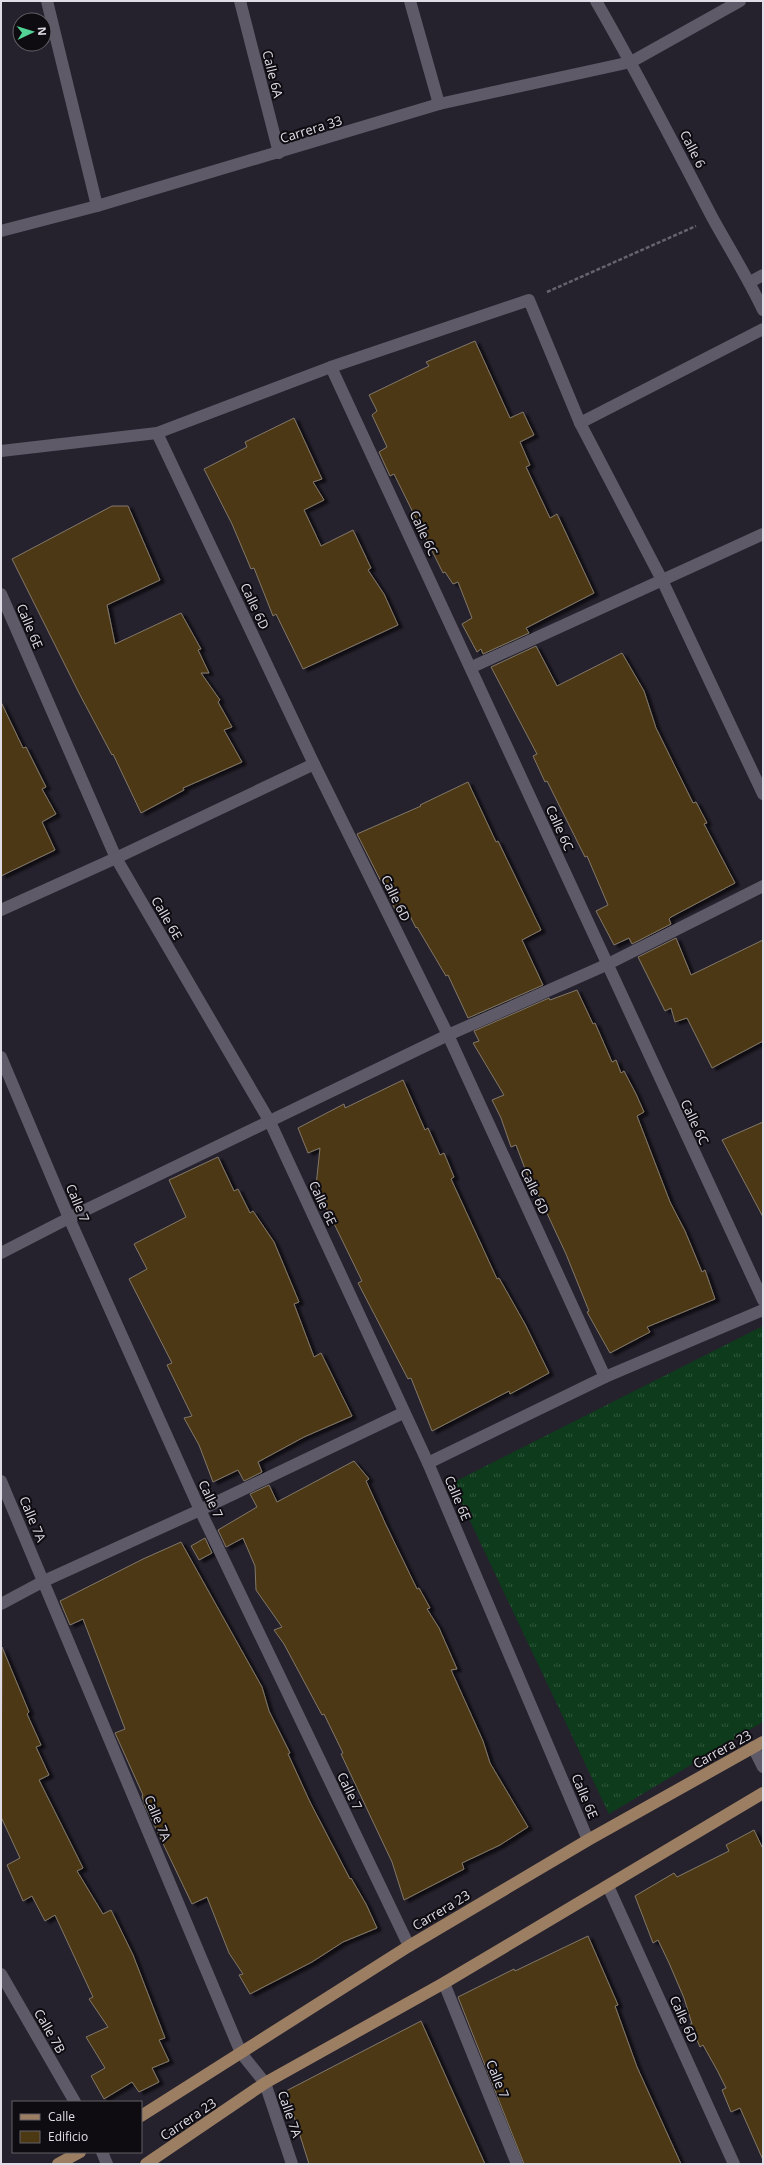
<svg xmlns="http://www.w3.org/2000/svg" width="764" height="2165" viewBox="0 0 764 2165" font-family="'Open Sans',sans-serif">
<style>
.grass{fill:url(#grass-tufts)}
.building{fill:#4d3814;stroke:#81786a;filter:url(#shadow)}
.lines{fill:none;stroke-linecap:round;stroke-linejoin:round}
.path{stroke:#66636e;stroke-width:2.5;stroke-dasharray:4 2;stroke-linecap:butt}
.minor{stroke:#5e5a67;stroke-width:12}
.major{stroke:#9c7f63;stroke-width:12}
.labels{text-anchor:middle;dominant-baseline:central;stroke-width:4;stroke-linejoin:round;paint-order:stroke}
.street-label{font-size:13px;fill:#e0dde6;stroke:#0e0c11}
</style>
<defs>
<pattern id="grass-tufts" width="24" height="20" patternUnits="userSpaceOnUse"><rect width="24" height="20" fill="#0d3b1b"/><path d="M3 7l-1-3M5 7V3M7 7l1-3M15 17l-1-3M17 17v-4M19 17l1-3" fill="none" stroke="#30573c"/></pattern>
<filter id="shadow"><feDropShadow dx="4.5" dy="2.5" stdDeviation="1" flood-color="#0009"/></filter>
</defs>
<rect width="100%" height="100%" fill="#25212d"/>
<path class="grass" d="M763 1326V1722L609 1814 452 1483Z"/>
<g class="building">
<path d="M475 341 510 418 523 412 534 435 520 442 530 465 526 467 550 518 557 514 594 593 526 628 529 633 483 654 481 649 477 652 462 624 472 618 458 582 453 584 445 572 443 573 394 474 390 476 379 452 387 447 372 415 377 411 369 395 429 366 426 362Z"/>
<path d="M294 418 322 479 313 482 324 500 304 510 321 546 353 530 371 568 368 570 384 594 398 625 303 669 276 614 273 616 254 568 251 569 232 524 204 469 247 447 245 442Z"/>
<path d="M112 506H128L160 580 107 605 115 644 181 613 201 649 198 650 209 673H201L220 700 218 702 232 727 224 730 242 762 183 788 184 790 141 813 113 754 112 755 79 693 12 559Z"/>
<path d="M536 646 557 686 622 653 644 691 656 728 693 803 696 802 707 823 704 824 735 883 671 917 669 919 671 924 632 944 629 938 614 945 596 911 608 905 587 856 585 857 547 781 545 782 533 756 537 754 491 667Z"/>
<path d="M1 702 23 748 26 747 46 787 42 789 56 814 42 822 55 850 1 876Z"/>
<path d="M468 782 496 842 498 841 541 930 522 940 543 985 468 1018 448 975 446 976 417 927 416 928 406 908 397 913 357 834 421 806 420 805Z"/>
<path d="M676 938 691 975 763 940V1041L712 1068 687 1018 675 1022 671 1008 665 1011 638 957Z"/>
<path d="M577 990 593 1024 595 1023 612 1062 616 1060 621 1073 624 1071 636 1094 644 1112 637 1116 670 1202 685 1231 702 1272 705 1270 715 1299 647 1327 650 1332 610 1353 587 1312 589 1311 566 1254 538 1194 535 1195 516 1145 511 1147 501 1118 492 1100 504 1095 473 1043 479 1041 474 1031 549 998 550 1000Z"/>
<path d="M403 1080 425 1130 428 1128 440 1155 444 1153 454 1177 451 1179 497 1279 499 1278 525 1324 549 1373 510 1394 509 1391 432 1431 411 1378 408 1379 358 1283 362 1281 324 1203H319L316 1186 320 1148 308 1153 298 1128 344 1104 345 1108Z"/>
<path d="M763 1122V1217L722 1140Z"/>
<path d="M218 1157 234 1191 238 1189 250 1213 253 1211 274 1242 299 1302 294 1304 314 1357 321 1353 352 1416 304 1437 258 1462 262 1472 244 1481 238 1470 213 1482 199 1445 184 1418 192 1416 167 1365 172 1363 129 1279 147 1269 134 1244 186 1217 169 1180Z"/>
<path d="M354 1461 369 1479 366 1481 386 1525 417 1589 419 1588 430 1608 427 1609 439 1628 457 1669 451 1670 483 1741 490 1763 528 1827 500 1845 462 1863 464 1869 404 1900 392 1862 341 1754 343 1753 324 1714 322 1715 284 1644 274 1630 282 1627 256 1590 255 1566 243 1538 226 1547 218 1530 257 1507 250 1494 269 1485 277 1502Z"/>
<path d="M205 1538 212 1553 199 1560 191 1546Z"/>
<path d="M181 1542 262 1687 269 1711 290 1753 288 1754 310 1802 350 1879 351 1878 366 1904 377 1928 343 1942 312 1962 250 1994 239 1975 243 1974 229 1953 207 1897 192 1904 145 1806 142 1796 143 1795 115 1733 125 1729 83 1619 70 1625 60 1601 143 1559Z"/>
<path d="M2 1647 29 1712 27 1714 41 1745 36 1747 49 1775 39 1780 83 1868 77 1871 103 1914 111 1910 133 1955 165 2038 159 2040 169 2061 152 2068 159 2082 139 2092 132 2082 104 2099 91 2076 105 2068 86 2037 108 2027 89 1999 93 1997 55 1915 45 1921 32 1896 23 1901 7 1865 20 1858 1 1817Z"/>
<path d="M754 1830 763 1849V2160L740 2108 731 2112 722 2090 726 2088 717 2070 703 2045 700 2047 690 2024H692L684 1998 669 1963 658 1940 653 1943 635 1896 674 1873 677 1877 729 1851 726 1845Z"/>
<path d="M588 1936 618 2005 615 2006 637 2067 681 2164H524L458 1997 514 1969 515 1971Z"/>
<path d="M421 2021 485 2164H309L286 2091Z"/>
</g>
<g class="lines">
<path class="path" d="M547 292 696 226"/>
<g class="minor">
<path d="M47 1 97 206"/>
<path d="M240 1 279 153"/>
<path d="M410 1 439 104"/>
<path d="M596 1C637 72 674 144 712 217 729 248 748 278 763 310"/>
<path d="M1 231 97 206 439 104 631 62 740 1"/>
<path d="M750 282 763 275"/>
<path d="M331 367C476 677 618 990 763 1300"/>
<path d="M580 423 763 329"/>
<path d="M157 433 314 764 448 1035 605 1377"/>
<path d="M1 451 157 433 331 367 529 300 580 423 662 580 763 794"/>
<path d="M1 594 116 858 270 1122 428 1463 588 1840"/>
<path d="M472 667 763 534"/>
<path d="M1 910 116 858 314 764"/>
<path d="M1 1057 69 1218 200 1510 409 1946"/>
<path d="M1 1253 69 1218 448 1035 606 965 763 886"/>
<path d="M428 1463 605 1377 763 1310"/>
<path d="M1 1481 241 2053 265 2083 292 2164"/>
<path d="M1 1604 44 1581 200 1510 403 1413"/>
<path d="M753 1747 763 1767"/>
<path d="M608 1886 734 2164"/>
<path d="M1 1974 75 2102"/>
<path d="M444 1983 517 2164"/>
<path d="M102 2152 107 2164"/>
</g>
<g class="major">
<path d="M141 2116 409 1946 588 1840 763 1742"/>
<path d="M58 2164 80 2152"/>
<path d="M146 2164 265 2083 444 1983 763 1793"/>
</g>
</g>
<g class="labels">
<g class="street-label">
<text transform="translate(273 74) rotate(76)">Calle 6A</text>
<text transform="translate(311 129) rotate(-17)">Carrera 33</text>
<text transform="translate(693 149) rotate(63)">Calle 6</text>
<text transform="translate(424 533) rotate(65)">Calle 6C</text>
<text transform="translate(255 606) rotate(65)">Calle 6D</text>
<text transform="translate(30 626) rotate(67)">Calle 6E</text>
<text transform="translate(560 828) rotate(66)">Calle 6C</text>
<text transform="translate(396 898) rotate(64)">Calle 6D</text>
<text transform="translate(167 918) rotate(60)">Calle 6E</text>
<text transform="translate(695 1122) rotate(65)">Calle 6C</text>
<text transform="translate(535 1191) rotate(65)">Calle 6D</text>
<text transform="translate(78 1203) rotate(67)">Calle 7</text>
<text transform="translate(323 1203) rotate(65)">Calle 6E</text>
<text transform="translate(458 1498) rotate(67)">Calle 6E</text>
<text transform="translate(211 1499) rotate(65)">Calle 7</text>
<text transform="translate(33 1519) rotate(67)">Calle 7A</text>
<text transform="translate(722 1749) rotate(-29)">Carrera 23</text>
<text transform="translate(350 1791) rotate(64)">Calle 7</text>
<text transform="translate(585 1796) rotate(67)">Calle 6E</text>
<text transform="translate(158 1818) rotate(67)">Calle 7A</text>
<text transform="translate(441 1910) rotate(-31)">Carrera 23</text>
<text transform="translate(684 2019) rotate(66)">Calle 6D</text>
<text transform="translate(50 2031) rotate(60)">Calle 7B</text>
<text transform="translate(498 2079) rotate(68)">Calle 7</text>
<text transform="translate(290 2114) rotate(71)">Calle 7A</text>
<text transform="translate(188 2119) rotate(-34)">Carrera 23</text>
</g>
</g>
<rect width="764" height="2165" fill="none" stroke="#e0dde6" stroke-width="4"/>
<rect x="12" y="2101" width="130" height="52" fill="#0e0c11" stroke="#626066"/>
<rect x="20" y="2114" width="20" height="6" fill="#9c7f63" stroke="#626066"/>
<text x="48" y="2121" font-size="12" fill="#e0dde6">Calle</text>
<rect x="20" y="2131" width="20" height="12" fill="#4d3814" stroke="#626066"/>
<text x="48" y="2141" font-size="12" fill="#e0dde6">Edificio</text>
<g transform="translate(32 32) rotate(86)"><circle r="19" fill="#0e0c11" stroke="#626066"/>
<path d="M0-3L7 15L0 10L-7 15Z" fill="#53d396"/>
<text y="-6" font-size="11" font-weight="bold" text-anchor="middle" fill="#e0dde6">N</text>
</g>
</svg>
